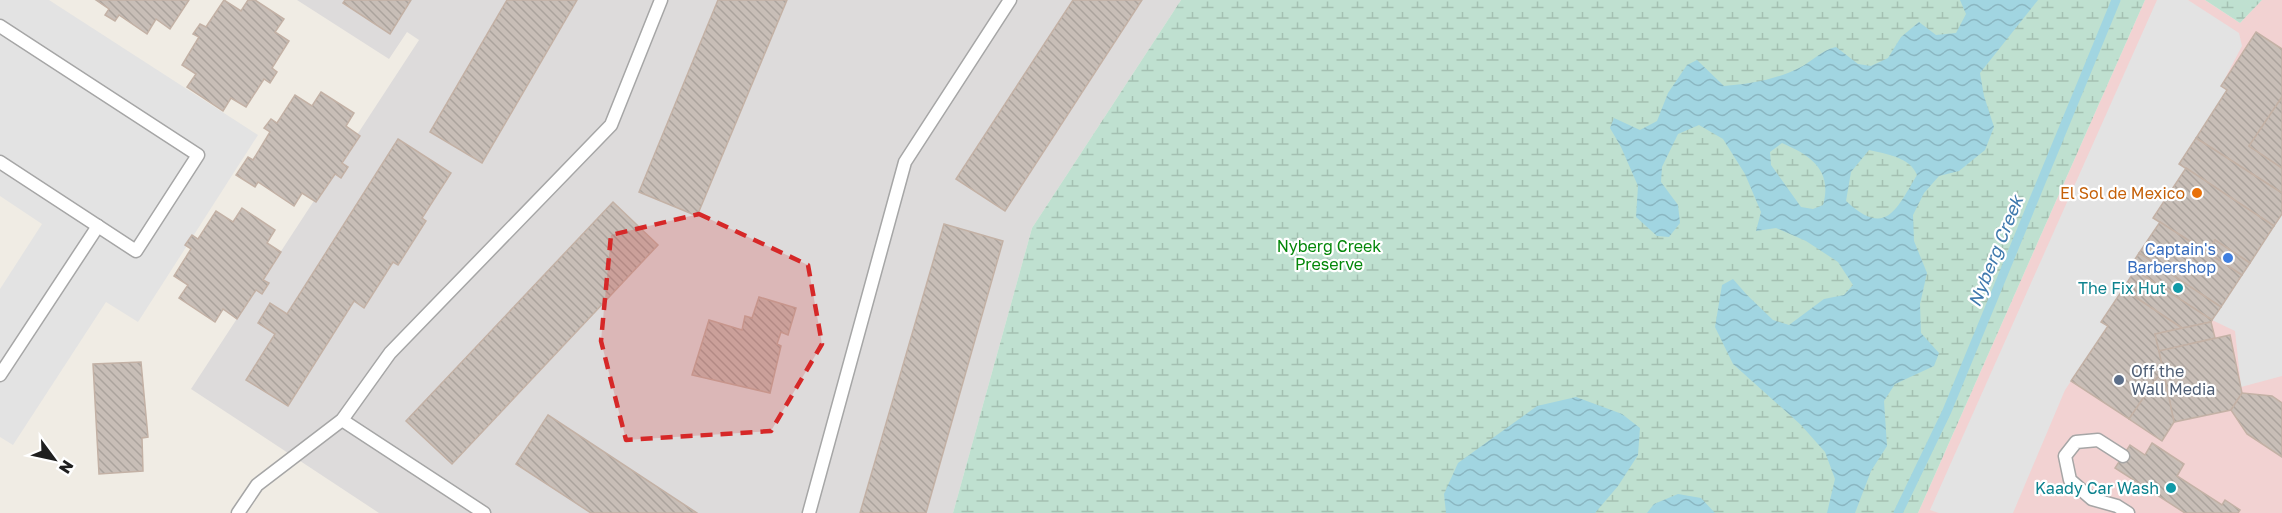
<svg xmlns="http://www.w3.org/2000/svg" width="2282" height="513" viewBox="0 0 2282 513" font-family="'Golos Text',sans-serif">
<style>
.residential{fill:#dddbdb}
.commercial{fill:#f2d2d2}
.wetland{fill:url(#wetland-marsh)}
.parking{fill:#e3e3e3}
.water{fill:url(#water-waves);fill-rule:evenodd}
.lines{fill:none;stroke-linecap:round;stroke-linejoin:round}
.stream{stroke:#a1d5e1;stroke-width:9}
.building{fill:url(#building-back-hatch);stroke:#c3b1a5;stroke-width:1.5}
.service-casing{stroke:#a6a6a6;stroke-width:15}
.service{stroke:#fff;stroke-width:12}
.marked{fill:#d62828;fill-opacity:0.2;stroke:#d62828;stroke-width:4.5;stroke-dasharray:12 8;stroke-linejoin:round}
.food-dot{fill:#e8710a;stroke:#fff;stroke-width:2}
.shop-dot{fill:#3f7fe0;stroke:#fff;stroke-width:2}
.culture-dot{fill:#0f9aa8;stroke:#fff;stroke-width:2}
.service-dot{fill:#5c6f8a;stroke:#fff;stroke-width:2}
.labels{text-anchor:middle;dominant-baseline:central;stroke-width:4.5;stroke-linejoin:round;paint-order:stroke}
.food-label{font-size:16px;fill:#c56008;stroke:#fff;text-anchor:end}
.park-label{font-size:16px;fill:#038709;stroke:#fff}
.shop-label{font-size:16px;fill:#366cbe;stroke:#fff;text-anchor:end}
.culture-label{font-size:16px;fill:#0d838f;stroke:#fff;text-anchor:end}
.service-label{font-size:16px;fill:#4e5e75;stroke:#fff;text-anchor:start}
.water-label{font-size:18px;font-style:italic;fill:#407aae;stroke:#fff}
</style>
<defs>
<pattern id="wetland-marsh" width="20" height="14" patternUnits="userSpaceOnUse" patternTransform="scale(1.5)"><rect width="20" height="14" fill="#bfe0d0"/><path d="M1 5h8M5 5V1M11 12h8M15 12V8" fill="none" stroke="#a4c0b2"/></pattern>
<pattern id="water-waves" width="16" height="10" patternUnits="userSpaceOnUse" patternTransform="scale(1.5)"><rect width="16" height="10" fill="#a1d5e1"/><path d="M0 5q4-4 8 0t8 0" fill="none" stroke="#8ab6c1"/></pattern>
<pattern id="building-back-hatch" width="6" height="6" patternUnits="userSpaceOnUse" patternTransform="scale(1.5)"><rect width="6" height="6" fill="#c8beb7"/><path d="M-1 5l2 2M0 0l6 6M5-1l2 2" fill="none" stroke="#aba39d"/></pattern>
</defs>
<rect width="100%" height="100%" fill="#f0ece4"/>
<path class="residential" d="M297 0H1181L1032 228 953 513H379L191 389 419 40 407 32 389 59Z"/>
<path class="commercial" d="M2145 0H2205L2240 23 2262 0H2282V513H1918Z"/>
<g class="wetland">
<path d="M1181 0H2145L1918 513H953L1032 228Z"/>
<path d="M2205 0H2262L2240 23Z"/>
</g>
<g class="parking">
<path d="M0 0H49L258 135 138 322 106 302 13 445 0 437V289L42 224 0 196Z"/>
<path d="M2157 0H2188L2239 33 2242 46 2221 86 2227 90 2186 168 2153 217 2160 222 2131 267 2135 270 2102 321 2108 326 2065 390 2013 513H1939L1930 510Z"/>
<path d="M2282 214V376L2241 387 2235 331 2212 320Z"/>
</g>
<g class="water">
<path d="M1960 0H2038L1980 73 1984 96 1994 127 1985 150 1959 171 1939 176 1924 193 1913 215 1914 241 1927 273 1920 304 1921 333 1939 353 1934 366 1895 384 1884 401 1887 446 1871 471 1855 513H1827L1835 479 1825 452 1801 425 1733 364 1715 327 1722 285 1733 279 1747 295 1773 320 1789 325 1824 299 1844 295 1853 285 1838 262 1806 241 1776 228 1756 231 1761 212 1745 174 1723 139 1699 125 1678 134 1662 167 1661 182 1678 205 1680 223 1669 237 1657 236 1636 217 1638 186 1621 147 1610 128 1614 118 1640 130 1657 121 1668 93 1687 65 1697 60 1724 86C1750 84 1775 80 1799 68 1812 62 1821 50 1836 47L1858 64 1871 66 1888 58 1901 37 1919 22 1936 35 1956 33 1966 14ZM1782 143C1810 155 1833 170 1823 205L1813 209 1801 207 1771 165 1770 152ZM1869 150C1886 154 1910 157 1917 175 1896 210 1886 238 1846 201L1851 172Z"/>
<path d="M1576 397 1622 414 1640 428 1638 455 1618 486 1595 513H1446L1444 494 1458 463 1537 406Z"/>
<path d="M1678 494 1701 498 1715 513H1647L1654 504Z"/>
</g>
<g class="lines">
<path class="stream" d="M1898 513 1947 411 2116 0"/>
</g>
<g class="building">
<path d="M96 0H189L170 29 156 19 147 34 119 15 115 21 105 15 109 9Z"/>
<path d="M224 0 241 11 248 0H255L284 19 275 32 289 41 272 68 277 72 270 83 264 79 246 107 231 98 223 111 187 87 196 74 182 65 199 37 193 34 200 24 206 27Z"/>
<path d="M345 0H411L390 34 343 3Z"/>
<path d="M507 0H577L482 163 430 132Z"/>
<path d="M718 0H787L697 216 639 192Z"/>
<path d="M1073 0H1142L1005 211 956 179Z"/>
<path d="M2256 32 2282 49V97L2249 146 2282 168V193L2196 138 2227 90 2221 86Z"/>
<path d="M321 92 354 113 346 126 360 136 342 163 348 167 341 178 335 174 316 202 302 193 294 206 258 182 255 187 236 175 248 157 253 160 270 132 264 128 271 119 277 123 295 95 312 106Z"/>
<path d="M2282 97V168L2249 146Z"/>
<path d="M2196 138 2282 193V214L2274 226 2179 164Z"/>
<path d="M398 139 451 173 422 218 426 221 398 265 393 262 364 308 354 301 288 406 246 380 275 334 258 323 270 303 287 314Z"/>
<path d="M2186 168 2274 226 2250 263 2215 240 2207 252 2153 218Z"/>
<path d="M613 202 658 245 452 464 406 421Z"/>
<path d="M242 208 275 230 267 243 281 252 263 280 269 283 262 294 256 290 237 319 223 309 215 322 179 298 188 285 174 276 191 249 185 245 192 235 198 239 216 211 233 222Z"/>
<path d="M2160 222 2242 275 2221 307 2139 253Z"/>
<path d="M944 224 1003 241 926 513H860Z"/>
<path d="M2215 240 2250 263 2242 275 2207 252Z"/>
<path d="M2139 253 2221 307 2212 320 2130 267Z"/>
<path d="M2135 270 2212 320 2211 322 2182 328 2123 289Z"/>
<path d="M2123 289 2182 328 2155 334 2163 369 2129 419 2071 381 2108 326 2101 322Z"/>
<path d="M759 297 796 308 788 335 781 332 777 344 781 346 770 393 692 375 709 320 742 330 745 316 752 318Z"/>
<path d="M2211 322 2215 338 2159 351 2155 334Z"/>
<path d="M2230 335 2242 393 2231 410 2174 422 2159 351Z"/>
<path d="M141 362 148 437 142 438 143 471 99 474 93 364Z"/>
<path d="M2163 369 2174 422 2162 441 2129 419Z"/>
<path d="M2242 393 2272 396 2282 403V457L2247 434 2231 410Z"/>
<path d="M548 415 697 513H591L516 464Z"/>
<path d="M2152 443 2184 464 2177 476 2222 505 2225 500 2240 510 2238 513H2185L2115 468 2130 445 2145 455Z"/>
</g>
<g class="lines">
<g class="service-casing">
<g id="service">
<path d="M0 26 198 155 136 251 0 162"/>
<path d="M0 375 98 226"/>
<path d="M342 420 484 513"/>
<path d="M2123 456 2098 440 2076 442 2065 456 2070 480 2092 499 2117 506 2128 513"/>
<path d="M238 513 257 485 342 420 390 353 611 125 661 0"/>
<path d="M809 513 905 162 1010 0"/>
</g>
</g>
<use href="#service" class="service"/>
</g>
<path class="marked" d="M699 214 808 265 822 344 771 431 626 440 601 341 611 235Z"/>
<circle class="food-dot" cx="2197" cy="193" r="6"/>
<circle class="shop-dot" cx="2228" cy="258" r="6"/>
<g class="culture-dot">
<circle cx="2178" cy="288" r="6"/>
<circle cx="2171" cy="488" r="6"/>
</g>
<circle class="service-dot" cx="2119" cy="380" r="6"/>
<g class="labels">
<g class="food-label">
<text x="2185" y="193">El Sol de Mexico</text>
</g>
<g class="park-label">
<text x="1329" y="246">Nyberg Creek<tspan x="1329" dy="18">Preserve</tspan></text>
</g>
<g class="shop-label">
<text x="2216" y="249">Captain's<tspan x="2216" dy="18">Barbershop</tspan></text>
</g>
<g class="culture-label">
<text x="2166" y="288">The Fix Hut</text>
<text x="2159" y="488">Kaady Car Wash</text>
</g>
<g class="service-label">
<text x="2131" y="371">Off the<tspan x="2131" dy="18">Wall Media</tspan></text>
</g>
<g class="water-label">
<text transform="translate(1995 251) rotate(-68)">Nyberg Creek</text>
</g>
</g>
<g transform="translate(54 459) rotate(123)" stroke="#ffffff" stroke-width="4.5" paint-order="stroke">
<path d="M0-4.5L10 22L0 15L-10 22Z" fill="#1f1f1f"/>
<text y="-9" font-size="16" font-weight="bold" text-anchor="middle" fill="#1f1f1f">N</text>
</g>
</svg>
